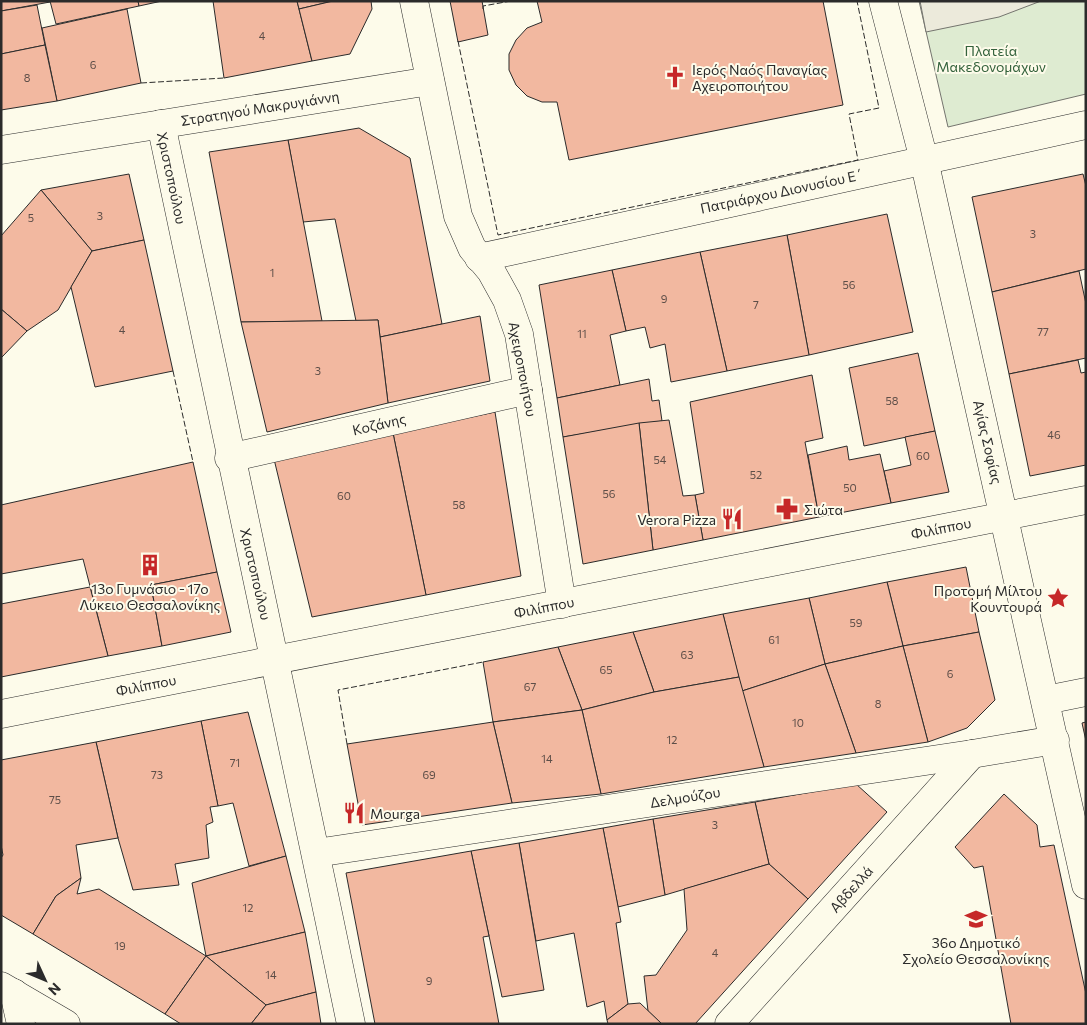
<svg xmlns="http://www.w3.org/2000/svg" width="1087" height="1025" viewBox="0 0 1087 1025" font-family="Commissioner,sans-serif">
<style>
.green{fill:#deebd1;stroke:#74746e}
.parking{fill:#eceadb;stroke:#74746e}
.building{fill:#f2b8a0;stroke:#2b2b2b}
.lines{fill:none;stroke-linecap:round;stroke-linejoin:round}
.minor-casing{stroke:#2b2b2b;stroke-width:29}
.major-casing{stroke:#2b2b2b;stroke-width:29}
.minor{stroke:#fdfbea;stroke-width:28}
.major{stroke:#fdfbea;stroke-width:28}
.fence{stroke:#2b2b2b;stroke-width:1;stroke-dasharray:6 2.5;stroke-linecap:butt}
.labels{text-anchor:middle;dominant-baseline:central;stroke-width:4;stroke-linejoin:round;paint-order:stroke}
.number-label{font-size:11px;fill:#5d4e48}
.park-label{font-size:14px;fill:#34623c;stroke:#fdfbea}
.poi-label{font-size:14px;fill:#2b2b2b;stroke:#fdfbea;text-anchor:start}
.street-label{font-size:14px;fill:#2b2b2b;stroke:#fdfbea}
</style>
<rect width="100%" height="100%" fill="#fdfbea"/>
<path class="green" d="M919 1H1086V94L948 127Z"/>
<path class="parking" d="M920 1H1041L999 17 926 32Z"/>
<g class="building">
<path d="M1 1H50V2L1 11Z"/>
<path d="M138 1 139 6 56 24 50 1Z"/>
<path d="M138 1H162L139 6Z"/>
<path d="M213 1H297L312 61 224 78Z"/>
<path d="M297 1H333L299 9Z"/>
<path d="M333 1H371L372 9 350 54 312 61 299 9Z"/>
<path d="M450 1H482L488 35 458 42Z"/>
<path d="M537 1H823L843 105 569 160 557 102H542L527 96 516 85 509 70V54L516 40 527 28 542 22Z"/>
<path d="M37 5 45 45 1 54V11Z"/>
<path d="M127 9 141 83 57 101 42 28Z"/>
<path d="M45 45 57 101 1 110V54Z"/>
<path d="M359 128 410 158 442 324 380 337 378 320 356 321 335 219 303 222 288 140Z"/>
<path d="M288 140 322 321 241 322 209 152Z"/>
<path d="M129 174 144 240 92 251 41 190Z"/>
<path d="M1083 174 1086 186V269L992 292 972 197Z"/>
<path d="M41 190 92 251 58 310 27 331 1 309V236Z"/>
<path d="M887 214 913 332 809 355 787 235Z"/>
<path d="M787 235 809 355 727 371 700 252Z"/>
<path d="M144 240 173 371 95 387 71 287 92 251Z"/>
<path d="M700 252 727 371 671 382 665 344 650 348 645 327 626 331 612 270Z"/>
<path d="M612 270 626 331 610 335 620 385 557 398 539 285Z"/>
<path d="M1079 271 1086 304V358L1009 374 992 292Z"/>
<path d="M1 309 27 331 2 357 1 356Z"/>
<path d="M480 316 490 381 388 403 380 337Z"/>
<path d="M378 320 388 403 267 432 241 322Z"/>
<path d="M918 353 935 431 864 446 849 368Z"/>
<path d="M1078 360 1081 373 1086 372V465L1030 476 1009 374Z"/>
<path d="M812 375 823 438 805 442 819 517 703 540 695 495 704 493 690 402Z"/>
<path d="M649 379 652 401 659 400 662 421 563 437 557 398Z"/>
<path d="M495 412 521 576 426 595 393 433Z"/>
<path d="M669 420 683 496 695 495 703 540 653 550 639 423Z"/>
<path d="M639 423 653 550 583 564 563 437Z"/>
<path d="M935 431 949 492 891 503 884 471 911 465 905 437Z"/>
<path d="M393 433 426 595 312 617 274 459Z"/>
<path d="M847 446 849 460 880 454 891 503 819 517 808 455Z"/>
<path d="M193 462 217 572 151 585 162 646 108 656 83 559 1 574V505Z"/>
<path d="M966 567 979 632 903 646 887 582Z"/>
<path d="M217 572 231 632 162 646 151 585Z"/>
<path d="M887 582 903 646 825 664 809 598Z"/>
<path d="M90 587 108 656 1 677V604Z"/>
<path d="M809 598 825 664 742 691 723 614Z"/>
<path d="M723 614 739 677 654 692 633 632Z"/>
<path d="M633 632 654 692 582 710 558 647Z"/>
<path d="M979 632 995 700 967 728 928 742 903 646Z"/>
<path d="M903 646 928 742 856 753 825 664Z"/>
<path d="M558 647 582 710 493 722 483 662Z"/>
<path d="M825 664 856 753 764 767 742 691Z"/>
<path d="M739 677 764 767 601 794 582 710 654 692Z"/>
<path d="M582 710 601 794 512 803 493 722Z"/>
<path d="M248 712 286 856 249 866 233 803 218 806 201 721Z"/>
<path d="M201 721 218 806 210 807 213 822 206 825 209 858 175 864 179 885 133 890 118 838 96 742Z"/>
<path d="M493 722 512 803 362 825 347 744Z"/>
<path d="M1086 722V741L1082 723Z"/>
<path d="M96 742 118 838 76 845 81 878 56 896 33 934 1 915V858L3 855 1 845V760Z"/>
<path d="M856 784 887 812 808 899 769 864 755 802Z"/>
<path d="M1004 794 1037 825 1040 847 1054 845 1086 994V1024H1011L983 866 974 868 955 847Z"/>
<path d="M755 802 769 864 665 895 653 819Z"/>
<path d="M653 819 665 895 618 907 603 828Z"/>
<path d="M603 828 621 922 616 923 628 1004 607 1020 604 1001 587 1007 574 933 536 941 519 843Z"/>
<path d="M519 843 544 990 502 997 471 851Z"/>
<path d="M471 851 489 936 483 937 499 1024H375L346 873Z"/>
<path d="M286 856 305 932 206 956 192 883Z"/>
<path d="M769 864 808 899 695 1024H662L648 1011 644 976 656 975 687 930 684 889Z"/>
<path d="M81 878 77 894 99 889 206 956 165 1014 33 934 56 896Z"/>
<path d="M305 932 316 992 266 1005 206 956Z"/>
<path d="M206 956 266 1005 251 1024H181L165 1014Z"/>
<path d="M316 992 321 1024H251L266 1005Z"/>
<path d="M640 1003 662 1024H608L607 1020 628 1004Z"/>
</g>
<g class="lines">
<g class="minor-casing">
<g id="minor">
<path d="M414 1 458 216 472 248 491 271 507 300 519 334 562 604"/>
<path d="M161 124C223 425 289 724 351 1024"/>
<path d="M1 150 430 81"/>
<path d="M479 258 1086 125"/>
<path d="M229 458 528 390"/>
<path d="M1046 700 1086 692"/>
<path d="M1 714 1086 500"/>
<path d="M316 853 972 754 1055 740"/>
<path d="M14 993 21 1024"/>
<path d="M729 1024 972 754"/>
</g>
</g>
<g class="major-casing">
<g id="major">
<path d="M883 1 924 160 1086 885"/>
<path d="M1 986 66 1024"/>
</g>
</g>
<use href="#minor" class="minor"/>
<use href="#major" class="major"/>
<g class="fence">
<path d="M483 9V6L511 1"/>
<path d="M458 41 498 235 858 160 849 114 879 108 857 1"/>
<path d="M141 83 224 78"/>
<path d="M173 371 193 462"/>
<path d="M347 744 338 690 483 662"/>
</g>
</g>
<defs>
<g id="church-bare" transform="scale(1.725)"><path d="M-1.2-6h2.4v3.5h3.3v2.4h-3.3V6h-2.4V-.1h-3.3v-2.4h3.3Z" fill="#c62828" stroke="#fdfbea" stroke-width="2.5" paint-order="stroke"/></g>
<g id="pharmacy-bare" transform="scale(1.725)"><path d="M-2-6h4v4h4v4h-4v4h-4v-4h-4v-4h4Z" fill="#c62828" stroke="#fdfbea" stroke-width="2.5" paint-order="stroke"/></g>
<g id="restaurant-bare" transform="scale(1.725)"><path d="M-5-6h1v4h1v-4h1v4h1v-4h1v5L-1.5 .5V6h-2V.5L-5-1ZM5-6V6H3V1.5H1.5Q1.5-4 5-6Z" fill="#c62828" stroke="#fdfbea" stroke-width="2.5" paint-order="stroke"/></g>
<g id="building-bare" transform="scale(1.725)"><path d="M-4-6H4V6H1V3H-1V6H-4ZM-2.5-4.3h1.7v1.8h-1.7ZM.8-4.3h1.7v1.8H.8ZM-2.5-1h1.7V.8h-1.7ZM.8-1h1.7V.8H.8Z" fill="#c62828" stroke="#fdfbea" stroke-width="2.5" paint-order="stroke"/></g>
<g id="sight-bare" transform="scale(1.725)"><path d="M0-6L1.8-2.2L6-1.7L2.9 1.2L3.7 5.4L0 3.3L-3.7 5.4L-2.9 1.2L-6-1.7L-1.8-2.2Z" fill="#c62828" stroke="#fdfbea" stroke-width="2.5" paint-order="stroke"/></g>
<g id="school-bare" transform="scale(1.725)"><path d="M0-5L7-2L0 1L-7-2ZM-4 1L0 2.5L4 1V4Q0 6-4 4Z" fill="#c62828" stroke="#fdfbea" stroke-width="2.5" paint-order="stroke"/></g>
</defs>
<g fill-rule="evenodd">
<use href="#church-bare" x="675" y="77"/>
<use href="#pharmacy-bare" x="787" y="509"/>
<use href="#restaurant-bare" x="732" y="519"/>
<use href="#building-bare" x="150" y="565"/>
<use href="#sight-bare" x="1058" y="598"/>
<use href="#restaurant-bare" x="354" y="813"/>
<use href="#school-bare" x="976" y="919"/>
</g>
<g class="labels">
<g class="number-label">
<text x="262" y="35">4</text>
<text x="93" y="64">6</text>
<text x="27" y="77">8</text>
<text x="100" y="215">3</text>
<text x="31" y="217">5</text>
<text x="1033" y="233">3</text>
<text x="272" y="272">1</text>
<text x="849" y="284">56</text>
<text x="664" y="298">9</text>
<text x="756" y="304">7</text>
<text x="122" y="329">4</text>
<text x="1043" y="331">77</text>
<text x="582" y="333">11</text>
<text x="318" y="370">3</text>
<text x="892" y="400">58</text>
<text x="1054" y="434">46</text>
<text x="923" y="455">60</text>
<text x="660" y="459">54</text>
<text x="756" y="474">52</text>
<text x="850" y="487">50</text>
<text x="609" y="493">56</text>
<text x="344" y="495">60</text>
<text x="459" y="504">58</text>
<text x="856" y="622">59</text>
<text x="774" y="639">61</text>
<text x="687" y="654">63</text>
<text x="606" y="669">65</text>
<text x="950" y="673">6</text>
<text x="530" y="686">67</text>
<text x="878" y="703">8</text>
<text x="798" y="722">10</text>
<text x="672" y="739">12</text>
<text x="547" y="758">14</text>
<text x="235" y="762">71</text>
<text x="157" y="774">73</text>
<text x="429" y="774">69</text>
<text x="55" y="799">75</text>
<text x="715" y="824">3</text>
<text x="248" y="907">12</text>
<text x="120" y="945">19</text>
<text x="715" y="952">4</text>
<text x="271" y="974">14</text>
<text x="429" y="980">9</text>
</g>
<g class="park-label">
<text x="991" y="50">Πλατεία<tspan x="991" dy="16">Μακεδονομάχων</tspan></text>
</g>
<g class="poi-label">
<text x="692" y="69">Ιερός Ναός Παναγίας<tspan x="692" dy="16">Αχειροποιήτου</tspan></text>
<text x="804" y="509">Σιώτα</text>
<text x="716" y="519" text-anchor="end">Verora Pizza</text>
<text x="150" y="588" text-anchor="middle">13ο Γυμνάσιο - 17ο<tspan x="150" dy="16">Λύκειο Θεσσαλονίκης</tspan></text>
<text x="1042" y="590" text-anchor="end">Προτομή Μίλτου<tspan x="1042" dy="16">Κουντουρά</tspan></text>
<text x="370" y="813">Mourga</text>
<text x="976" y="942" text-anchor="middle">36ο Δημοτικό<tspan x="976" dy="16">Σχολείο Θεσσαλονίκης</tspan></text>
</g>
<g class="street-label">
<text transform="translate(260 108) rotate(-9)">Στρατηγού Μακρυγιάννη</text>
<text transform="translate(172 178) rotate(78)">Χριστοπούλου</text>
<text transform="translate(782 191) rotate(-12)">Πατριάρχου Διονυσίου Ε΄</text>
<text transform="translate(523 369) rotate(79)">Αχειροποιήτου</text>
<text transform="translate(379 424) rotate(-13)">Κοζάνης</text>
<text transform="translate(988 442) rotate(77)">Αγίας Σοφίας</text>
<text transform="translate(941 528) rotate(-11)">Φιλίππου</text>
<text transform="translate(256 574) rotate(77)">Χριστοπούλου</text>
<text transform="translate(544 607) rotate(-11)">Φιλίππου</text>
<text transform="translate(146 685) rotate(-11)">Φιλίππου</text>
<text transform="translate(685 797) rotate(-9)">Δελμούζου</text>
<text transform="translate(851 889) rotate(-48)">Αβδελλά</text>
</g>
</g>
<rect width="1087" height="1025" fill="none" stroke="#2b2b2b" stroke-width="5"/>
<g transform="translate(45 980) rotate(134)" stroke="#fdfbea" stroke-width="4" paint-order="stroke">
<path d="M0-4L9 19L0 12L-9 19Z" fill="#2b2b2b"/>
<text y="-8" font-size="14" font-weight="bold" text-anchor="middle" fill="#2b2b2b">N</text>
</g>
</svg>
